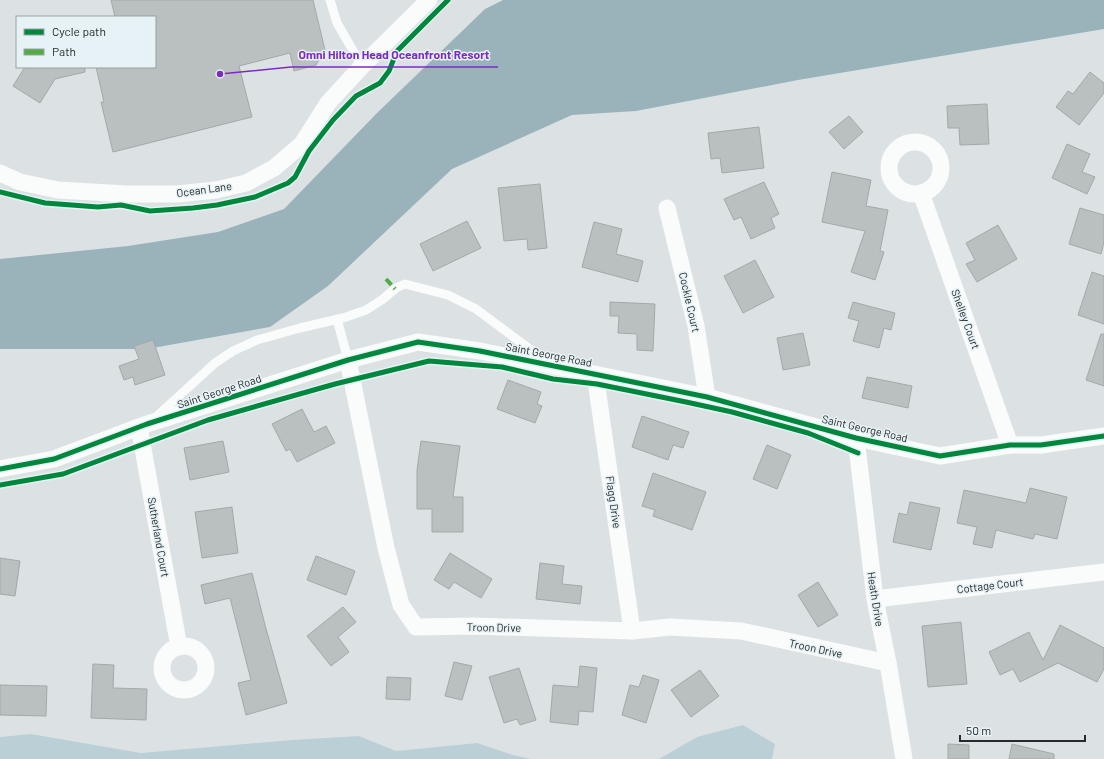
<svg xmlns="http://www.w3.org/2000/svg" width="1104" height="759" viewBox="0 0 1104 759" font-family="Barlow,sans-serif">
<style>
.green{fill:#bbd0d6}
.water{fill:#9ab3bb}
.building{fill:#babfc0;stroke:#a3a8a9}
.lines{fill:none;stroke-linecap:round;stroke-linejoin:round}
.service{stroke:#fafbfb;stroke-width:9}
.minor{stroke:#fafbfb;stroke-width:17}
.quiet{stroke:#53ab44;stroke-width:4;stroke-dasharray:8 4;stroke-linecap:butt}
.cycleway-casing{stroke:#e6f2f5;stroke-width:8}
.cycleway{stroke:#00873e;stroke-width:5}
.labels{text-anchor:middle;dominant-baseline:central;stroke-width:3;stroke-linejoin:round;paint-order:stroke}
.street-label{font-size:11px;fill:#262a2b;stroke:#e6f2f5}
.leader{fill:none;stroke:#7b2cbf;stroke-width:1.5}
.callout-dot{fill:#7b2cbf;stroke:#e6f2f5;stroke-width:1.5}
.callout-label{font-size:12px;text-anchor:middle;font-weight:bold;fill:#7b2cbf;stroke:#e6f2f5;stroke-width:3;stroke-linejoin:round;paint-order:stroke}
</style>
<rect width="100%" height="100%" fill="#dce2e4"/>
<g class="green">
<path d="M743 725 775 744 772 759H659L697 737Z"/>
<path d="M31 734 141 753 292 740 359 736 396 751 477 743 513 755 531 759H0V737Z"/>
</g>
<path class="water" d="M503 0H1104V29L798 80 636 111 572 115 452 169 328 286 270 327 147 349H0V259L128 246 218 232 284 209 377 113 485 9Z"/>
<g class="building">
<path d="M111 0H313L325 50 316 65 294 71 290 53 239 66 252 117 113 152 101 102H104L96 67H155V17H115Z"/>
<path d="M25 67H85V72L55 79 40 103 13 86Z"/>
<path d="M1090 72 1104 83V93L1079 125 1056 107 1068 91 1073 94Z"/>
<path d="M987 104 989 144 960 145 959 128H948L947 106Z"/>
<path d="M849 116 863 132 844 149 829 132Z"/>
<path d="M759 127 764 168 722 173 720 158 711 159 708 133Z"/>
<path d="M1067 144 1090 154 1082 172 1095 177 1087 194 1052 178Z"/>
<path d="M832 172 871 180 866 206 888 210 880 251 884 252 875 280 851 272 865 231 822 222Z"/>
<path d="M764 182 779 214 771 218 775 228 751 239 741 217 734 220 724 199Z"/>
<path d="M540 184 547 248 528 250 527 239 504 241 498 188Z"/>
<path d="M1080 208 1104 215V242L1101 254 1069 244Z"/>
<path d="M467 221 481 248 433 271 420 244Z"/>
<path d="M594 222 622 229 616 254 643 261 638 282 582 267Z"/>
<path d="M998 225 1017 259 977 282 966 264 975 260 966 243Z"/>
<path d="M755 260 774 297 743 313 724 276Z"/>
<path d="M1092 272 1104 276V324L1078 315Z"/>
<path d="M610 302 655 304 653 351 637 350V334L618 333 619 316H610Z"/>
<path d="M853 302 895 313 891 330 884 328 879 348 853 341 859 321 848 318Z"/>
<path d="M803 333 810 365 783 370 777 338Z"/>
<path d="M1101 334H1104V386L1086 380Z"/>
<path d="M153 340 165 375 135 385 133 377 124 380 119 366 139 359 134 346Z"/>
<path d="M867 377 912 386 908 408 862 398Z"/>
<path d="M508 380 541 392 537 404 542 406 535 423 497 409Z"/>
<path d="M302 409 314 432 326 426 335 443 297 462 290 449 286 451 272 424Z"/>
<path d="M642 416 689 432 683 448 673 445 668 460 632 447Z"/>
<path d="M223 441 229 472 190 480 184 448Z"/>
<path d="M421 441 460 446 453 497H463V532H432V509H417V470Z"/>
<path d="M767 445 791 455 777 489 753 479Z"/>
<path d="M653 473 706 492 692 530 653 516 655 510 642 506Z"/>
<path d="M1030 488 1067 497 1057 539 1035 534 1033 539 996 530 992 548 973 544 977 527 957 523 964 490 1026 503Z"/>
<path d="M910 502 940 508 931 550 893 542 899 513 907 515Z"/>
<path d="M232 507 238 553 202 558 195 512Z"/>
<path d="M450 553 492 579 481 598 454 582 449 589 434 580Z"/>
<path d="M316 556 355 571 346 595 307 580Z"/>
<path d="M0 558 20 561 15 596 0 594Z"/>
<path d="M540 563 564 566 562 584 582 586 580 604 536 599Z"/>
<path d="M252 573 265 625 287 703 246 715 238 683 251 680 230 598 205 604 201 585Z"/>
<path d="M818 582 838 615 818 627 798 595Z"/>
<path d="M343 607 356 622 338 637 349 652 331 666 307 636Z"/>
<path d="M961 622 967 684 928 687 922 626Z"/>
<path d="M1060 625 1104 648V669L1097 682 1058 663 1020 682 1013 669 1000 675 989 652 1029 632 1043 660Z"/>
<path d="M454 662 472 666 462 700 445 696Z"/>
<path d="M93 664 114 665 113 688 147 689 146 720 91 718Z"/>
<path d="M580 666 597 668 593 712 579 711 578 725 550 722 553 685 578 687Z"/>
<path d="M519 668 536 720 520 725 517 719 504 723 489 677Z"/>
<path d="M700 670 719 696 691 717 671 690Z"/>
<path d="M643 675 659 680 646 723 622 715 630 685 639 687Z"/>
<path d="M387 677 411 678 410 700 386 699Z"/>
<path d="M0 685 47 686 46 716 0 715Z"/>
<path d="M948 744 969 745V759H948Z"/>
<path d="M1012 744 1054 754V759H1009Z"/>
</g>
<g class="lines">
<g class="service">
<path d="M330 0 337 23 362 66"/>
<path d="M337 319 348 360"/>
<path d="M156 417 215 363 233 351 257 340 300 328 343 318 366 310 383 299 396 288 405 284 448 295 476 309 546 361"/>
</g>
<g class="minor">
<circle cx="915" cy="168" r="26"/>
<path d="M0 173 20 182 58 190 126 194H177L216 190 246 183 274 168 302 144 328 103 362 66 429 0"/>
<path d="M921 193 1010 445"/>
<path d="M667 208 696 326 707 397"/>
<path d="M348 360 386 548 401 605 416 627 474 626 632 631 670 627 741 631 888 663"/>
<path d="M595 374 632 631"/>
<path d="M139 427 179 647"/>
<path d="M856 438 875 599 888 663 904 759"/>
<path d="M0 469 54 459 147 424 348 360 418 342 480 351 707 397 856 438 940 456 1010 445H1041L1104 436"/>
<path d="M875 599 1104 572"/>
<circle cx="184" cy="668" r="22"/>
</g>
<path class="quiet" d="M386 279 395 289"/>
<g class="cycleway-casing">
<g id="cycleway">
<path d="M0 192 45 203 98 207 121 205 150 211 193 208 217 205 255 197 288 183 295 177 309 151 333 120 356 96 380 83 389 71 397 51 448 0"/>
<path d="M0 469 54 459 147 424 348 360 418 342 480 351 707 397 856 438 940 456 1010 445H1041L1104 436"/>
<path d="M0 485 63 474 208 420 335 384 429 361 502 367 553 379 597 384 686 402 732 412 808 433 858 453"/>
</g>
</g>
<use href="#cycleway" class="cycleway"/>
</g>
<g class="labels">
<g class="street-label">
<text transform="translate(204 189) rotate(-8)">Ocean Lane</text>
<text transform="translate(690 302) rotate(77)">Cockle Court</text>
<text transform="translate(966 319) rotate(70)">Shelley Court</text>
<text transform="translate(549 354) rotate(11)">Saint George Road</text>
<text transform="translate(219 391) rotate(-18)">Saint George Road</text>
<text transform="translate(865 428) rotate(13)">Saint George Road</text>
<text transform="translate(614 502) rotate(82)">Flagg Drive</text>
<text transform="translate(159 537) rotate(80)">Sutherland Court</text>
<text transform="translate(990 585) rotate(-7)">Cottage Court</text>
<text transform="translate(876 599) rotate(81)">Heath Drive</text>
<text transform="translate(494 627) rotate(1)">Troon Drive</text>
<text transform="translate(816 648) rotate(12)">Troon Drive</text>
</g>
</g>
<path class="leader" d="M220 74L291 67H498"/>
<circle class="callout-dot" cx="220" cy="74" r="4"/>
<g class="callout-label">
<text x="394" y="59">Omni Hilton Head Oceanfront Resort</text>
</g>
<rect x="16" y="16" width="140" height="52" fill="#e6f2f5" stroke="#99a2a4"/>
<rect x="24" y="29" width="20" height="6" fill="#00873e" stroke="#99a2a4"/>
<text x="52" y="36" font-size="12" fill="#262a2b">Cycle path</text>
<rect x="24" y="49" width="20" height="6" fill="#53ab44" stroke="#99a2a4"/>
<text x="52" y="56" font-size="12" fill="#262a2b">Path</text>
<path d="M960 735v6h125v-6" fill="none" stroke="#262a2b" stroke-width="2"/>
<text x="966" y="735" font-size="12" fill="#262a2b" stroke="#e6f2f5" stroke-width="3" paint-order="stroke">50 m</text>
</svg>
